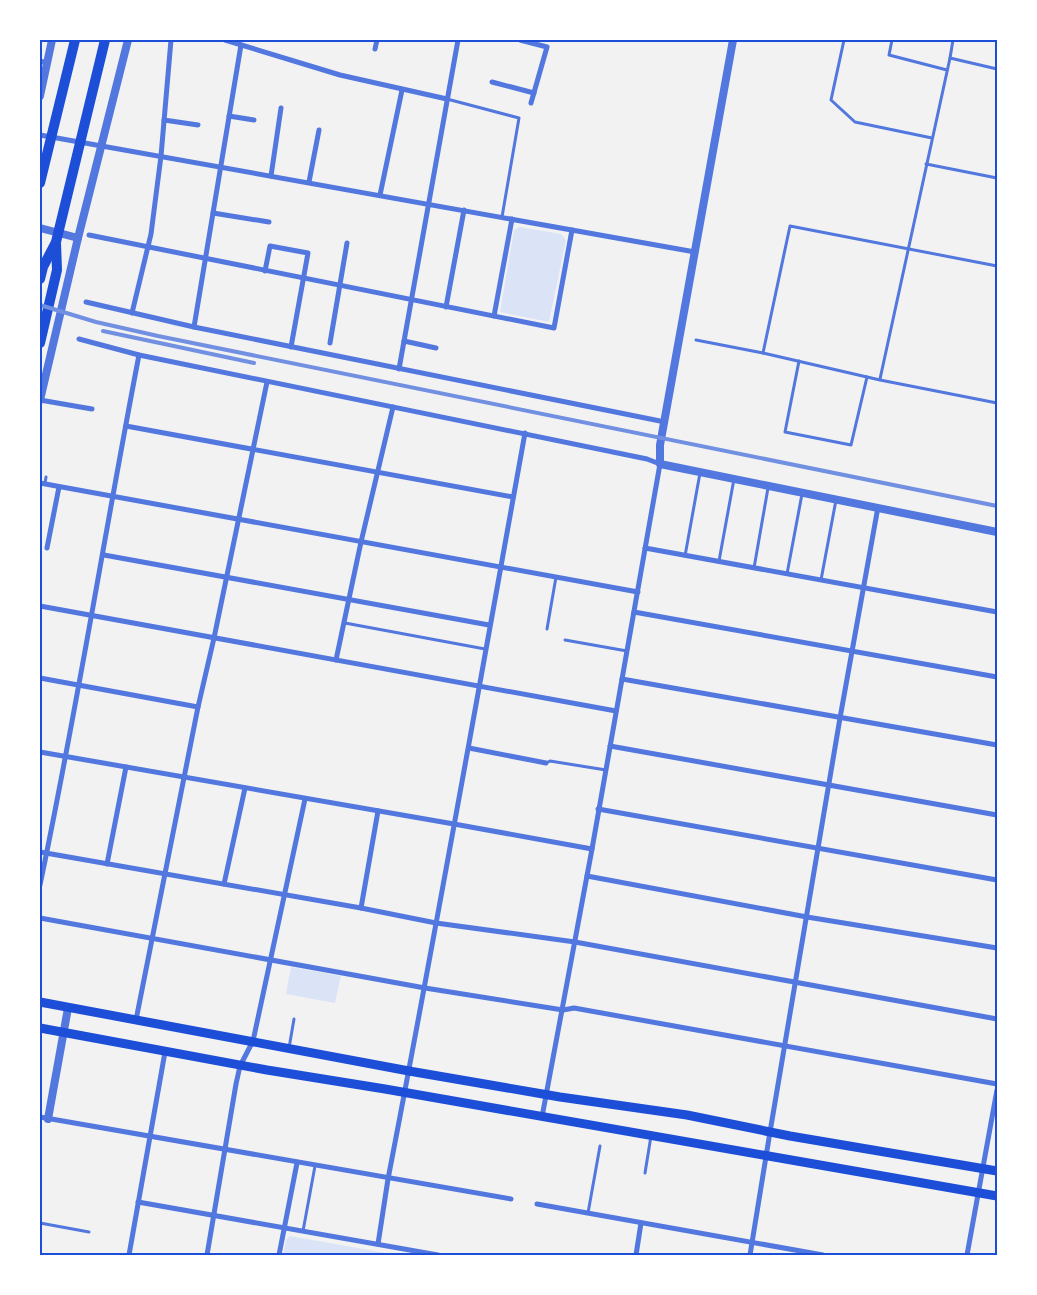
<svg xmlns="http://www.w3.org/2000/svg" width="1037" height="1295" viewBox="0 0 1037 1295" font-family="Jost,sans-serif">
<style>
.green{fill:#dbe4f7}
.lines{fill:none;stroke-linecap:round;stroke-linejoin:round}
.service{stroke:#5277de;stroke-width:3}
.minor{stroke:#5277de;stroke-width:5}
.tertiary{stroke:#5277de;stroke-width:8}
.primary{stroke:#1d4ed8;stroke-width:9}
.trunk{stroke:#1d4ed8;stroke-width:10}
.rail{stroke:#7290e2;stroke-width:4}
.neatline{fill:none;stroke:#1d4ed8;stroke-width:2}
</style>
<rect width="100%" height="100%" fill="#f2f2f2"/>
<g class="green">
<path d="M520 227 561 234 566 240 549 322 500 312 514 230Z"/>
<path d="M291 967 341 976 335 1003 286 994Z"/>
<path d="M290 1236 397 1255H283L286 1240Z"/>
</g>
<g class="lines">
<g class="service">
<path d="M844 40 831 100 855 122 932 138"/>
<path d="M892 40 889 55 947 70"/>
<path d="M950 58 953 40"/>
<path d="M447 99 519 118 502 217"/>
<path d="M926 164 997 178"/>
<path d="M997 266 790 226 763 353 880 380 997 403"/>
<path d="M696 340 763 353"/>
<path d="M799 361 785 432 851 445 867 377"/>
<path d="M880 379 950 58 997 69"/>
<path d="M45 483 46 477"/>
<path d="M685 556 700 473"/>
<path d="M719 561 734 479"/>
<path d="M754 568 768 488"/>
<path d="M787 574 802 494"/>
<path d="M821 580 836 500"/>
<path d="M345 623 485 649"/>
<path d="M547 629 556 577"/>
<path d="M565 640 627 651"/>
<path d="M546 763 550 761 606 770"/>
<path d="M289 1048 294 1019"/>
<path d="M645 1173 651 1136"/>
<path d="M588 1213 600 1146"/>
<path d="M40 1223 89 1232"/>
<path d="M303 1231 315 1166"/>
</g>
<g class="minor">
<path d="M225 40 340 75 447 99"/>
<path d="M520 40 547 47 531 103"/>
<path d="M375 49 377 40"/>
<path d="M40 61 47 63"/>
<path d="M492 82 534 93"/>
<path d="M229 116 254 120"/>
<path d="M164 120 198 125"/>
<path d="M40 135 695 252"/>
<path d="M271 176 281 108"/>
<path d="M309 182 319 130"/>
<path d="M380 195 402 90"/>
<path d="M213 213 269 222"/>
<path d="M89 235 554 328 572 230"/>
<path d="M265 271 270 246 308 253 291 347"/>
<path d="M86 302 194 327 665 422"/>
<path d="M446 307 464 210"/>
<path d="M132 313 151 234 161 156 171 40"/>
<path d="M494 316 512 219"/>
<path d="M194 327 241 45"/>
<path d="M79 339 139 355 647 459 660 464 592 849 542 1117"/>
<path d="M404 341 436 348"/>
<path d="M330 343 347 243"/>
<path d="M399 369 458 40"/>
<path d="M40 400 92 409"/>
<path d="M126 426 513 497"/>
<path d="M40 483 638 592"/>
<path d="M47 548 59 487"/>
<path d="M645 548 997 612"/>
<path d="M104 555 489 625"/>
<path d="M40 606 616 711"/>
<path d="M634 612 997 677"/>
<path d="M336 660 361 542 393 407"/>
<path d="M40 678 198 707"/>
<path d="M622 679 997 745"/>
<path d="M610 746 997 815"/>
<path d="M469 748 546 763"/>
<path d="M40 752 454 824 592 849"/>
<path d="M598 809 997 880"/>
<path d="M40 852 361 908 436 923 575 942 997 1019"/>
<path d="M107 864 126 767"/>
<path d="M587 876 807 917 997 948"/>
<path d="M224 884 245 788"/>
<path d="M40 885C77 709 105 531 139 355"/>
<path d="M361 908 378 811"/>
<path d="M40 918 425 988 563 1010 574 1008 997 1084"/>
<path d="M136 1020 198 707 214 638 267 382"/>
<path d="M40 1117 511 1199"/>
<path d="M138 1202 438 1255"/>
<path d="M537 1204 823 1255"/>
<path d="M378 1244 388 1179C436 931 480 682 525 433"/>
<path d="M129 1255 165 1052"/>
<path d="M207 1255 236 1084 240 1066 253 1041 305 799"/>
<path d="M279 1255 297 1163"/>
<path d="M636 1255 641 1223"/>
<path d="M750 1255 770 1132 840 718 878 507"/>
<path d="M967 1255 997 1090"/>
</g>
<g class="tertiary">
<path d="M733 40 660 445V464L997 532"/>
<path d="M40 96 52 40"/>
<path d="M40 228 78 238"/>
<path d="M40 400 78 238 128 40"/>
<path d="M48 1119 68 1008"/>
</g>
<g class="primary">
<path d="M40 1002 409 1071 560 1097 687 1115 790 1136 997 1171"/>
<path d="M40 1028 267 1070 385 1089 997 1196"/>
</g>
<g class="trunk">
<path d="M40 183 75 40"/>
<path d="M40 279 43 267 56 242 105 40"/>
<path d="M40 343 57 270 56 243"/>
</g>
<g class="rail">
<path d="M40 305 96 322 158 336 997 506"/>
<path d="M103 331 254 363"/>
</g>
</g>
<rect width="1037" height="1295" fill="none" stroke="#ffffff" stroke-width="82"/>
<rect x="41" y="41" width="955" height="1213" class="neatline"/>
</svg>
